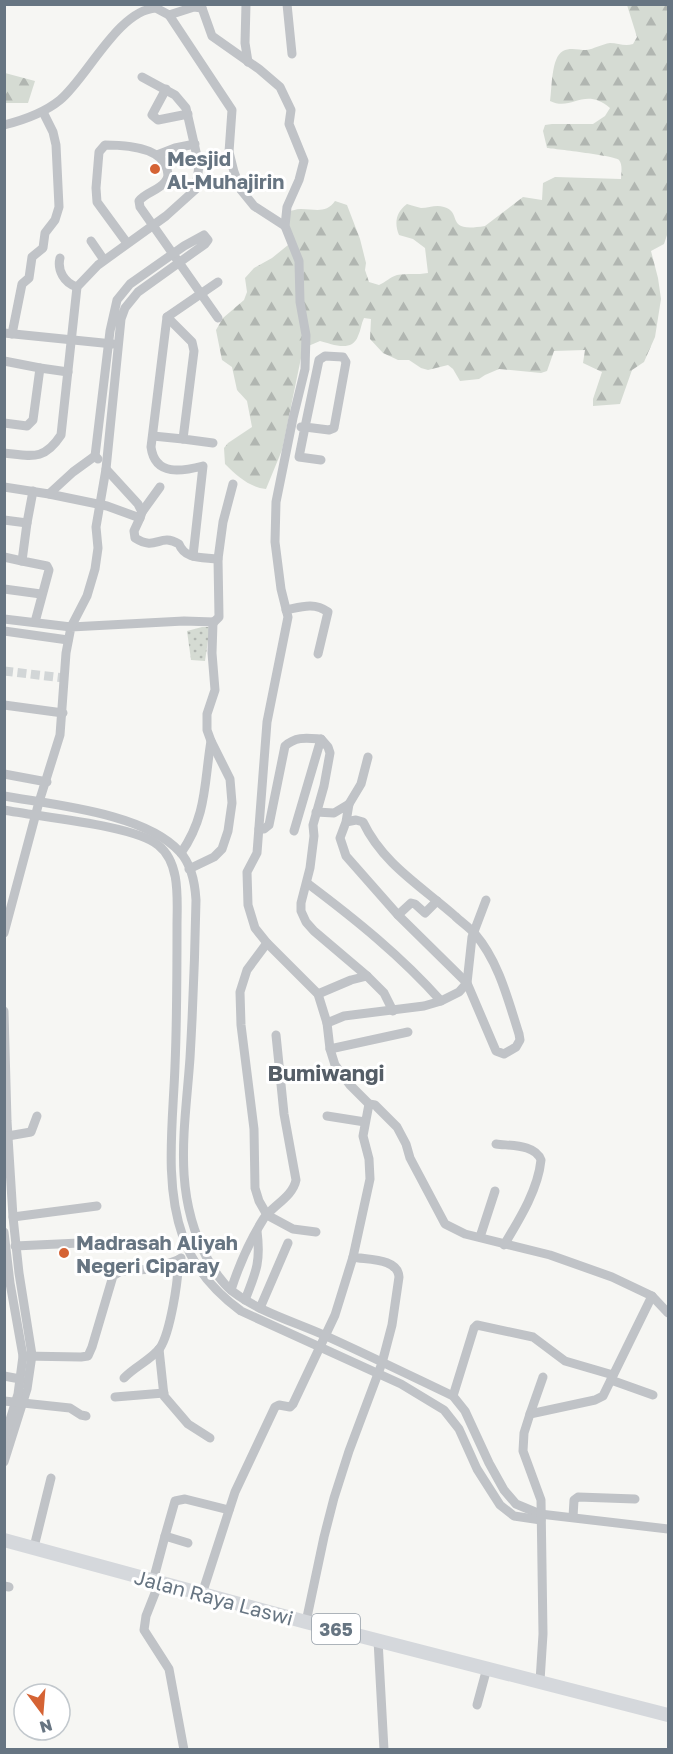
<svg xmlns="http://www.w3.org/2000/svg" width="673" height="1754" viewBox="0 0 673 1754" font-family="'Golos Text',sans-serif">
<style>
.grass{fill:url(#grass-dots)}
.forest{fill:url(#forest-firs)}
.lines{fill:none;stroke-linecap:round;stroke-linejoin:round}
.minor-tunnel{stroke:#d2d6d7;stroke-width:9;stroke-dasharray:9 4.5;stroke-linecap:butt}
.minor{stroke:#c0c3c7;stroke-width:9}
.primary{stroke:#d5d8dc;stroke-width:14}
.poi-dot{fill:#d56334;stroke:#fff;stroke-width:2}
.labels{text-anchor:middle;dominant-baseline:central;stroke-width:6;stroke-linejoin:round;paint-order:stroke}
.shield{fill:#fff;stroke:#959ea8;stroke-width:1.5}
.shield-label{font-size:18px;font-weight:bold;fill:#677582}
.poi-label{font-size:20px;font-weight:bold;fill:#677582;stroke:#fff;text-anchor:start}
.street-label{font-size:20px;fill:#677582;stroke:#fff}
.quarter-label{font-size:22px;font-weight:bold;fill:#555e67;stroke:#fff}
</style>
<defs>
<pattern id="grass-dots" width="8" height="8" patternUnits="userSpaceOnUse" patternTransform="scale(1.5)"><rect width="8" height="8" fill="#d5dbd3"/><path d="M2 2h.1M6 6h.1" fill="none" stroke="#b1b6b1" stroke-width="1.8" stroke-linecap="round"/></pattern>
<pattern id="forest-firs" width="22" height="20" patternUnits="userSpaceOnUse" patternTransform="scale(1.5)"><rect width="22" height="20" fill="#d5dbd3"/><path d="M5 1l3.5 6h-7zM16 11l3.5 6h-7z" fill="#b1b6b1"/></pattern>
</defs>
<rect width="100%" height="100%" fill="#f6f6f3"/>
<path class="grass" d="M202 627H210L205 661 191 660 187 631Z"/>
<g class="forest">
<path d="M627 5H668V232L664 244 651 251 658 278 661 299 655 337 644 362 632 370 620 404 593 406V399L602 372 583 363 585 350 554 351 547 371 541 373 499 369 485 375 479 379 460 381 453 369 448 365 428 370 421 368 409 360H398L383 353 370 339 371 319 364 318C361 324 361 330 358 336 352 353 332 344 320 341L306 347 301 358 282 450 266 489C249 487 237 476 225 464L224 448 228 443 252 427 247 401 237 390 232 367 222 360 216 330 223 318 244 300 247 292 245 278 254 268 272 258 293 241 286 212C291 211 296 209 301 209 315 209 326 214 335 201L347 205 360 239 366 263 365 270 369 282 379 285C386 282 390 277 397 275 407 273 417 275 428 273L425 248 413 239 399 235C394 223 396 212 407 204 411 205 416 207 421 208 429 208 436 204 444 207 464 213 443 233 485 226L523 197 542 200 543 183 555 177 621 179C621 173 623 165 619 160 617 156 556 149 547 148L543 131 545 125 552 124H593L605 116 610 108C584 86 572 112 550 101 552 89 551 57 563 51 570 47 579 50 586 50 594 49 602 44 610 43 618 43 625 47 633 44L637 37Z"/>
<path d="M5 73 35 81 28 103H5Z"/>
</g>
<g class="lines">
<path class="minor-tunnel" d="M4 671 64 678"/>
<g class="minor">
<path d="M246 4 245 43 248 62"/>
<path d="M287 4 292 54"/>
<path d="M202 8 212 36 259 69 280 87 291 110 289 124 304 161 299 180 287 207 285 226 299 261 300 302 306 335 305 369 293 418 276 502 275 542 281 589 288 617 267 722 257 853 247 872 248 905 255 928 267 943 318 994 327 1023 330 1049 335 1065 350 1085 369 1104 375 1105 397 1127 406 1144 410 1158 445 1224 465 1234 550 1255 612 1277 652 1296 668 1313"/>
<path d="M169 15 232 110 229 152 234 172 241 190 254 206 285 226"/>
<path d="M166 89 152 115 158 120 188 114"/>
<path d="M4 125C24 120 44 113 60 100 87 78 118 10 156 8L169 15 194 7 202 8"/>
<path d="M157 155 175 148 195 144"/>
<path d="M91 241 104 260"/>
<path d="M127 243 97 202 96 188 99 152 105 145C124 145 161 147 167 169 168 174 169 177 165 182 158 191 146 192 139 201L140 207 218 318"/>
<path d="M60 258C57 270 64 283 77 287"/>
<path d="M167 317 192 342 194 351 183 439 213 443"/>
<path d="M4 333 113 344"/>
<path d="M12 334 22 284 29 278 32 257 43 248 45 233 55 220 59 207 56 145 53 132 43 112"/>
<path d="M325 356 343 357 346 362 334 428 329 430 305 427 319 360Z"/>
<path d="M4 361 40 368"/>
<path d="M4 423 27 426 33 420 40 368 68 372"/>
<path d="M301 427H305L299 457 321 460"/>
<path d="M153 436 183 439"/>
<path d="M4 453C32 456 44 461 61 435L77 287 98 265 166 216 196 189 199 165 186 108 175 95 142 77"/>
<path d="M106 469 138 504 142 512 140 518"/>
<path d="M4 487 49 494 107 506 140 518 134 531 135 538C157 552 159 532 179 544 185 560 203 557 218 559L219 617 214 622 184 621 71 627 66 653 60 735 39 802 4 933"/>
<path d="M49 494 73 472 95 456 98 459"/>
<path d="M142 512 160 487"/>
<path d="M4 520 27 523 33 491"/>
<path d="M27 523 22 561 47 566 49 570 35 622"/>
<path d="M193 556 203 466C183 471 155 477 151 447L167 317 218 282"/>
<path d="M4 557 22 561"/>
<path d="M218 559 223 522 233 484"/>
<path d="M4 589 41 594"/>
<path d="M286 610C301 607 314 602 328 612L318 654"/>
<path d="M4 619 71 627 87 596 95 569 98 548 96 527 106 469 121 319 125 308 138 292 205 244 208 240 204 235 184 246 130 284 117 300 110 331 95 456"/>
<path d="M4 631 68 640"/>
<path d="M4 705 63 713"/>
<path d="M4 774 47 782"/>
<path d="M4 796C54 805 145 813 180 852 191 864 195 883 196 900 195 952 193 1006 190 1058 185 1129 172 1193 207 1258 214 1270 221 1282 232 1291 259 1312 295 1322 326 1336 368 1355 411 1376 453 1396L465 1411 489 1463 504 1490 516 1504 540 1514 668 1529"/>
<path d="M349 804 361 784 368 757"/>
<path d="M4 810C39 817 134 825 158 845 181 863 177 900 177 926 177 973 177 1019 175 1066 173 1122 164 1184 183 1237 194 1268 215 1292 241 1311L401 1384 444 1410 459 1429 477 1469 500 1505 514 1516 541 1520"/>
<path d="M316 812 334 813 349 804 346 822 340 838 346 856 398 915 467 983 496 1051 504 1054 516 1047 520 1040 519 1034C508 1000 499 962 475 934 469 927 461 922 455 916 421 886 383 864 363 822L356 820 346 822"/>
<path d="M259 829H264L269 825 285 746C296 736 307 738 321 739L328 747 330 753 324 786 313 825 314 836 310 868 301 903V911L306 922 314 931 367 976"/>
<path d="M294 831 321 739"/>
<path d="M181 853C207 816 204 783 211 741"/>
<path d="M189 869 214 857 222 849 228 831 232 803 230 779 211 741 207 730V714L215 690 212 653 213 622"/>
<path d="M307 883C355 919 401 956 441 1001"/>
<path d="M398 915 411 903 415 904 425 913 437 901"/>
<path d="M267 943 247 970 240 992 241 1025 254 1129 255 1188 259 1201 267 1215 293 1229 316 1232"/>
<path d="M318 994 351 980 367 976 384 993 393 1011"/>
<path d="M4 1011 7 1121 13 1217 19 1273 32 1355 27 1389 4 1462"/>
<path d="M327 1023 344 1016 424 1006 441 1001 459 992 467 983 472 937 486 900"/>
<path d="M330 1049 408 1032"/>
<path d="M327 1116 365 1122"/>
<path d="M8 1136 31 1132 37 1116"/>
<path d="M496 1144C511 1146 535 1144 541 1160 538 1190 519 1220 504 1245"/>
<path d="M13 1217 97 1206"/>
<path d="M4 1232 10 1283 23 1356 18 1394 4 1439"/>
<path d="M480 1237 495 1191"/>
<path d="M15 1246 101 1242"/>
<path d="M231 1290C239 1265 250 1240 264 1218 274 1205 293 1196 296 1180L284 1114 276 1035"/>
<path d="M245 1300C256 1272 261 1262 257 1231"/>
<path d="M260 1308 288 1243"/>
<path d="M159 1349 164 1396 188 1424 210 1438"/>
<path d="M23 1356 81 1357 88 1356 92 1347 113 1276 121 1271 153 1269 178 1260"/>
<path d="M4 1376 20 1379"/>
<path d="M124 1378C134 1367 151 1360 160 1348 170 1333 179 1279 178 1260L181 1258"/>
<path d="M611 1380 653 1395"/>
<path d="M453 1396 474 1328 477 1325 533 1337 565 1361 613 1375"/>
<path d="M115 1397 164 1393"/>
<path d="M4 1401 70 1408 81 1415 86 1416"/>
<path d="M530 1414 543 1377"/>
<path d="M573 1517 574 1500 578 1497 635 1499"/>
<path d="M165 1536 175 1501 185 1499 229 1510"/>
<path d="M34 1547 51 1478"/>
<path d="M153 1581 165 1536 188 1543"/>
<path d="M159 1583 146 1616 144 1630 169 1669 184 1750"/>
<path d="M4 1586 9 1587"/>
<path d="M202 1594 235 1492 275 1407 279 1405 290 1407 293 1404 335 1315 353 1257"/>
<path d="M306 1622 324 1537 334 1498 349 1451 382 1363 392 1325 399 1277C398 1258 367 1260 353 1257L370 1179 369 1159 363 1136 369 1104"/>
<path d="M378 1640 384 1750"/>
<path d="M540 1681 543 1634 541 1500 523 1451 524 1433 530 1414 595 1400 603 1396 652 1296"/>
<path d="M477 1705 487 1668"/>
</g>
<path class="primary" d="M4 1540 306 1622 668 1715"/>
</g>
<g class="poi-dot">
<circle cx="155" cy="169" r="6"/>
<circle cx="64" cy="1253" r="6"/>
</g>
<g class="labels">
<rect class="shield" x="312" y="1614" width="48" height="30" rx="4.5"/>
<g class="shield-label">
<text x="336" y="1629">365</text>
</g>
<g class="poi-label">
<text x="167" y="158">Mesjid<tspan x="167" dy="23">Al-Muhajirin</tspan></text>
<text x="76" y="1242">Madrasah Aliyah<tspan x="76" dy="23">Negeri Ciparay</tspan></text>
</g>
<g class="street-label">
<text transform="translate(214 1597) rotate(15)">Jalan Raya Laswi</text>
</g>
<g class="quarter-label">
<text x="326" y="1072">Bumiwangi</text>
</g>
</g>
<rect width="673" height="1754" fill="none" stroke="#677582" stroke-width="12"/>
<g transform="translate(42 1712) rotate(164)"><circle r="28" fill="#ffffff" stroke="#c2c8cd" stroke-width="1.5"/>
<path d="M0-4.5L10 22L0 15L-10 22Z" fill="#d56334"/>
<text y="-9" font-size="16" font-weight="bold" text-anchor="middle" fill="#677582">N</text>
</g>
</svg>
